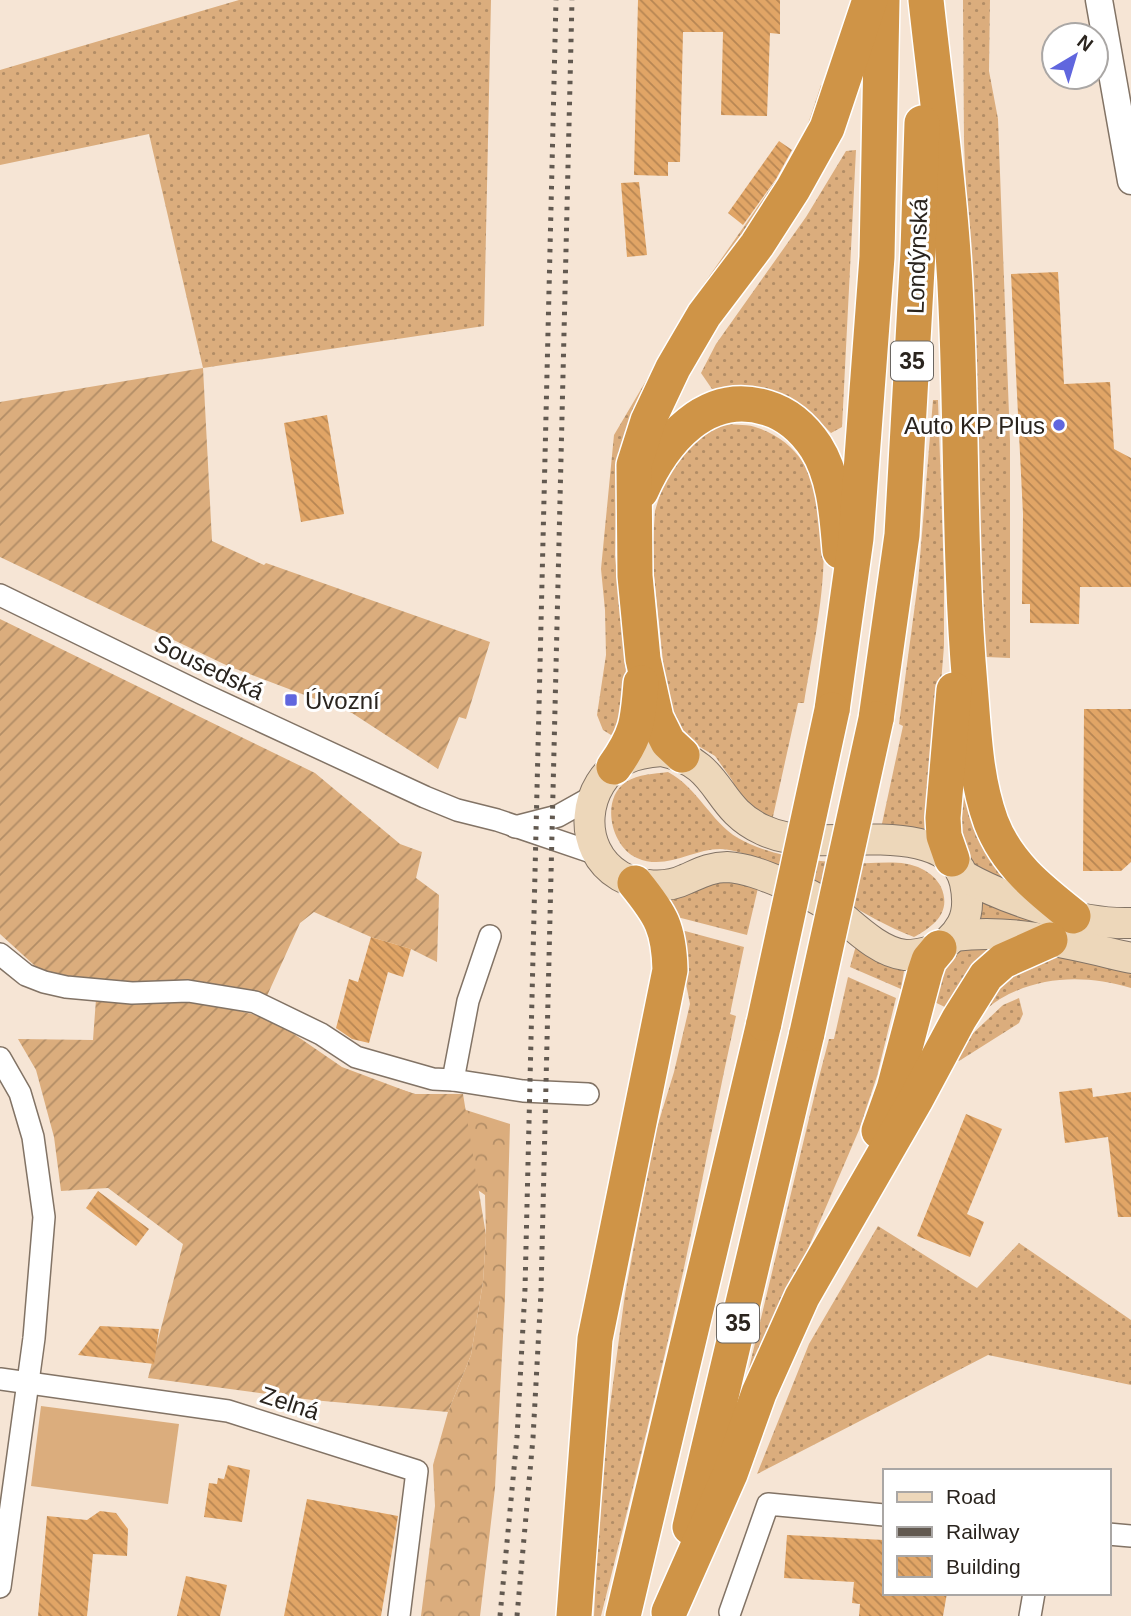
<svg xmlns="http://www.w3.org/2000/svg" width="1131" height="1616" viewBox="0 0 1131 1616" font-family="Helvetica,sans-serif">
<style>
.grass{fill:url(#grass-dots)}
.forest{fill:url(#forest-crowns)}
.garden{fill:url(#garden-furrows)}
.pitch{fill:#dbad7d}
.building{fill:url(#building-back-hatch)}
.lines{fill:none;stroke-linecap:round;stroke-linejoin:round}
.minor-casing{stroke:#827365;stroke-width:24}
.tertiary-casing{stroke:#827365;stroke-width:29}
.secondary-casing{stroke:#827365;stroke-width:32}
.trunk-casing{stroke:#fff;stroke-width:38}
.minor{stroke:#fff;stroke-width:21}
.tertiary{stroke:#fff;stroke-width:26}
.secondary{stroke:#edd7ba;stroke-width:30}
.trunk{stroke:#cf9447;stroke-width:35}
.rail{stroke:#625950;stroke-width:5;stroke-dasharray:3.5 7;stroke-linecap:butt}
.trunk-bridge-casing{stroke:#fff;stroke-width:38;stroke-linecap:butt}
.trunk-bridge{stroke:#cf9447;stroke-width:35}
.poi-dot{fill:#6066de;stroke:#fff;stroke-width:2.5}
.labels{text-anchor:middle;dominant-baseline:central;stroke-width:6;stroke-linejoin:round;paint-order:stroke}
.shield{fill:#fff;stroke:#6a6662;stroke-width:2}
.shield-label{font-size:23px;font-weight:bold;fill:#2a241e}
.street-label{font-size:24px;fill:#2a241e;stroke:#fff}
.poi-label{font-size:24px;fill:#2a241e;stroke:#fff;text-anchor:end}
</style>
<defs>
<pattern id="grass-dots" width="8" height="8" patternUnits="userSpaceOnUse" patternTransform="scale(1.75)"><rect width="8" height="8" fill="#dbad7d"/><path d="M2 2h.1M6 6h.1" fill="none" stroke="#b28d66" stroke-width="1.8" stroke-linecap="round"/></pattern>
<pattern id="forest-crowns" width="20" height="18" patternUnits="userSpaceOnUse" patternTransform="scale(1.75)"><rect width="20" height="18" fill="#dbad7d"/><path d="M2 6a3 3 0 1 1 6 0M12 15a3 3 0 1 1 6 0" fill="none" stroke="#b28d66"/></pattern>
<pattern id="garden-furrows" width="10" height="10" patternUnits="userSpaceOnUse" patternTransform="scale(1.75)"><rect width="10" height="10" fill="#dbad7d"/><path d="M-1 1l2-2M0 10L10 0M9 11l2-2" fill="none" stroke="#b28d66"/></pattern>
<pattern id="building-back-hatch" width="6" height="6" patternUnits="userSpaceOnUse" patternTransform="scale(1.75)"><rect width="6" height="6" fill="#e1a566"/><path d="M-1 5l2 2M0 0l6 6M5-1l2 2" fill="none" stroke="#b78653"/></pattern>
</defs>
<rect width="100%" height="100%" fill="#f6e5d5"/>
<g class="grass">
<path d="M239 0H491L484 326 203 368 149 134 0 165V70Z"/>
<path d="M963 0H990L989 71 998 119 1010 441V658L986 657 981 590 964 141Z"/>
<path d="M821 85 834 88 625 463 616 512 615 555 629 706 620 731 611 735 603 730 597 715 606 655 605 610 601 569 614 435 699 291 793 156 808 124Z"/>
<path d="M856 150 842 427 831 433C790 391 770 384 712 389L701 373 716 344 806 217 846 151Z"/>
<path d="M933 400H938L944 575V646L929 833H880L903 726 899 724 918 582Z"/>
<path d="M726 424C736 425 749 424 758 428 860 463 816 624 804 703H798L772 821 740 798 732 780 715 756 690 741 674 725 667 700 652 557 655 511 667 471 695 437Z"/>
<path d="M668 772C698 788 710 821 738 838 771 857 821 863 858 863 880 864 902 859 922 869 930 873 937 879 941 887 952 912 934 926 914 937 858 916 810 873 752 856 742 853 730 849 720 849 692 849 666 871 637 858 611 847 600 799 626 782 639 774 653 774 668 772Z"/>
<path d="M966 782 972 822 989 856 1010 884 1005 887 967 860 952 819 957 783Z"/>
<path d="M726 880 758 888 747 935 681 918 673 920 662 898 682 897 707 882Z"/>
<path d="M975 894 1080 937 974 917Z"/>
<path d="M685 931 744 947 730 1014 736 1016C719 1092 705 1168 689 1244 663 1369 632 1493 601 1616H594L601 1473 625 1294 655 1134 674 1072 690 1004 676 933Z"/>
<path d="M857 942 904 971 901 989 850 967Z"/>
<path d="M995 946 949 1009 926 998 956 947Z"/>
<path d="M1053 954 1131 966V988C1087 975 1041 975 1000 999 990 1005 980 1015 971 1023L1005 971Z"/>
<path d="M848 977 896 998 877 1076 859 1130 745 1396 743 1393 818 1081 829 1039H834Z"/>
<path d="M1019 998 1023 1014 1019 1023 959 1061 953 1055 964 1035 970 1036 1003 1005Z"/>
<path d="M878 1226 977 1288 1019 1243 1131 1320V1385L988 1355 757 1474 809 1344Z"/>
</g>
<path class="forest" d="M390 1086 510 1124 505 1298 495 1488 480 1616H421L435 1506 433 1465 448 1412 471 1355 483 1282 486 1235 485 1195 442 1165Z"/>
<g class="garden">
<path d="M203 368 212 541 264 565 266 563 490 642 466 719 459 717 438 769 352 713 228 666 0 557V402Z"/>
<path d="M0 619 315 773 400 844 422 852 416 878 439 895 437 962 411 949 371 937 314 912 300 923 266 998 165 984 45 975 0 934Z"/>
<path d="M96 999 202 1002 272 1019 342 1067 414 1094H463L486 1235 483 1282 471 1355 448 1412 312 1400 148 1378 183 1244 108 1188 61 1191 54 1137 36 1070 18 1039 93 1040Z"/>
</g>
<path class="pitch" d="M41 1406 179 1424 168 1504 31 1486Z"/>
<g class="building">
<path d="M638 0H780V34L770 33 767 116 721 115 723 32H683L680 162H668V176L634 175Z"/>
<path d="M779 141 792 150 776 179 743 225 728 213Z"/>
<path d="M639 182 647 255 627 257 621 183Z"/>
<path d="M1058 272 1064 384 1110 382 1114 449 1131 458V587H1080L1079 624 1030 623V604H1022L1023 514 1011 274Z"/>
<path d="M327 415 344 514 301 522 284 423Z"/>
<path d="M1084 709H1131V862L1121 871H1083Z"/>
<path d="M371 937 411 949 403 977 388 972 369 1043 352 1039 336 1028 349 979 358 982Z"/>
<path d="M1092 1088 1093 1097 1131 1092V1217H1118L1108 1137 1065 1143 1059 1092Z"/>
<path d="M966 1114 1002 1129 967 1214 984 1222 970 1257 917 1236Z"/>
<path d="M98 1191 149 1229 136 1246 86 1208Z"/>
<path d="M100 1326 159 1329 154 1364 78 1355Z"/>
<path d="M228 1465 250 1470 242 1522 204 1517 209 1483 217 1484 218 1478 224 1479Z"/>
<path d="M307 1499 398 1516 381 1616H284Z"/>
<path d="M100 1511 116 1513 128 1529 127 1556 93 1554 87 1616H38L47 1516 87 1520Z"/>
<path d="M787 1535 884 1540V1593H947L943 1616H859L860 1604 852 1603 854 1582 784 1578Z"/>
<path d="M186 1576 227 1585 220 1616H177Z"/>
</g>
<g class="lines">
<g class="minor-casing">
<g id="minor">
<path d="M0 595 203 694 425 797 457 810 497 820 597 854"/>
<path d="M515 827 558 816 592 797"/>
<path d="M0 954 26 975 44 982 66 987 132 993 188 991 255 1002 321 1034 356 1057 433 1079 453 1080 468 1001 490 936"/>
<path d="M0 1058 20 1093 33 1137 44 1217 34 1338 0 1587"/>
<path d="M453 1080 523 1091 588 1094"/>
<path d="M0 1379 228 1411 417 1471 399 1616"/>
<path d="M1108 1534 1131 1536"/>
<path d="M730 1612 768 1504 884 1515"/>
<path d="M1030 1616 1034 1593"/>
</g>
</g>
<g class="tertiary-casing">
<path id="tertiary" d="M1099 0 1131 181"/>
</g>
<g class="secondary-casing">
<g id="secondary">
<path d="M662 751C724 764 712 807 763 830 778 837 797 840 814 840 857 842 953 826 965 883 968 897 969 911 962 924 955 937 945 946 931 951 922 954 914 955 905 955 877 952 851 923 830 907 818 899 805 892 792 887 772 879 749 868 727 867 711 867 700 873 686 879 666 889 639 887 620 876 575 849 582 783 626 759 637 753 650 752 662 751Z"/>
<path d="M964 876C1006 900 1082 925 1131 923"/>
<path d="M955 936C1014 928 1074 945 1131 958"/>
</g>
</g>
<g class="trunk-casing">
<g id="trunk">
<path d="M926 0C937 102 952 203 956 306 962 432 959 560 970 686 974 732 975 778 991 822 1007 864 1039 889 1073 916"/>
<path d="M641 491C663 441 706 389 767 408 787 414 804 429 816 447 835 477 837 516 840 551"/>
<path d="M832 710 856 538 877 257 882 0"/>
<path d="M876 719 902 535 918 251 922 123"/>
<path d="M682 755 668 742 656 718 643 659 635 576 634 465 648 421 673 368 704 315 757 245 793 189 827 128 870 0"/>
<path d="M614 767C637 735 638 722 641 683"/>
<path d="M952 859 944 836 943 818 954 690"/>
<path d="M879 1131 894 1089 925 972 929 960 939 948"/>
<path d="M690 1527 807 1033"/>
<path d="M669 1612 730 1474 759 1393 802 1297 916 1099 959 1019 986 976 1003 961 1050 940"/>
<path d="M574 1616 595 1339 670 970C669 928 661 915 635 883"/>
<path d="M623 1616 764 1023"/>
</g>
</g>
<use href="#minor" class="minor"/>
<use href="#tertiary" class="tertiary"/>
<use href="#secondary" class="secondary"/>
<use href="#trunk" class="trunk"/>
<g class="rail">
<path d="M500 1616 517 1437 525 1289 556 0"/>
<path d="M517 1616 533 1438 541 1292 572 0"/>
</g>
<g class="trunk-bridge-casing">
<g id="trunk-bridge">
<path d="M764 1023 832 710"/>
<path d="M807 1033 876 719"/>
</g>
</g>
<use href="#trunk-bridge" class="trunk-bridge"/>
</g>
<g class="poi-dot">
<circle cx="1059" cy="425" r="7"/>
<rect x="284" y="693" width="14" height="14" rx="3.5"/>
</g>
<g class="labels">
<g class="shield">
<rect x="891" y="341.5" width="42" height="39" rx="5"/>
<rect x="717" y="1303.5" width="42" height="39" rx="5"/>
</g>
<g class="shield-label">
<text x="912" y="361">35</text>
<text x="738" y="1323">35</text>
</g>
<g class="street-label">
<text transform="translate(917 256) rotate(-88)">Londýnská</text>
<text transform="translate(209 667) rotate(26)">Sousedská</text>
<text transform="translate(290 1403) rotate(18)">Zelná</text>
</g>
<g class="poi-label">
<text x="1045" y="425">Auto KP Plus</text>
<text x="305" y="700" text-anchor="start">Úvozní</text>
</g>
</g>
<rect x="883" y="1469" width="228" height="126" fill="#ffffff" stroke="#aaa7a5" stroke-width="2"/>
<rect x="897" y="1492" width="35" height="10" fill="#edd7ba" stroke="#aaa7a5" stroke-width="2"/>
<text x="946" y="1504" font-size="21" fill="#2a241e">Road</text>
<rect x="897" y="1527" width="35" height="10" fill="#625950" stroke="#aaa7a5" stroke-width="2"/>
<text x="946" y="1539" font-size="21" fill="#2a241e">Railway</text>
<rect x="897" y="1556" width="35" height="21" fill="url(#building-back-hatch)" stroke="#aaa7a5" stroke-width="2"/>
<text x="946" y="1574" font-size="21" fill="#2a241e">Building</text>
<g transform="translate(1075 56) rotate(38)"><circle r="33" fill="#ffffff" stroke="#aaa7a5" stroke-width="2"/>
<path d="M0-5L12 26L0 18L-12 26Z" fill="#6066de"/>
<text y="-10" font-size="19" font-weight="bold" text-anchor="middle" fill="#2a241e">N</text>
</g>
</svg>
